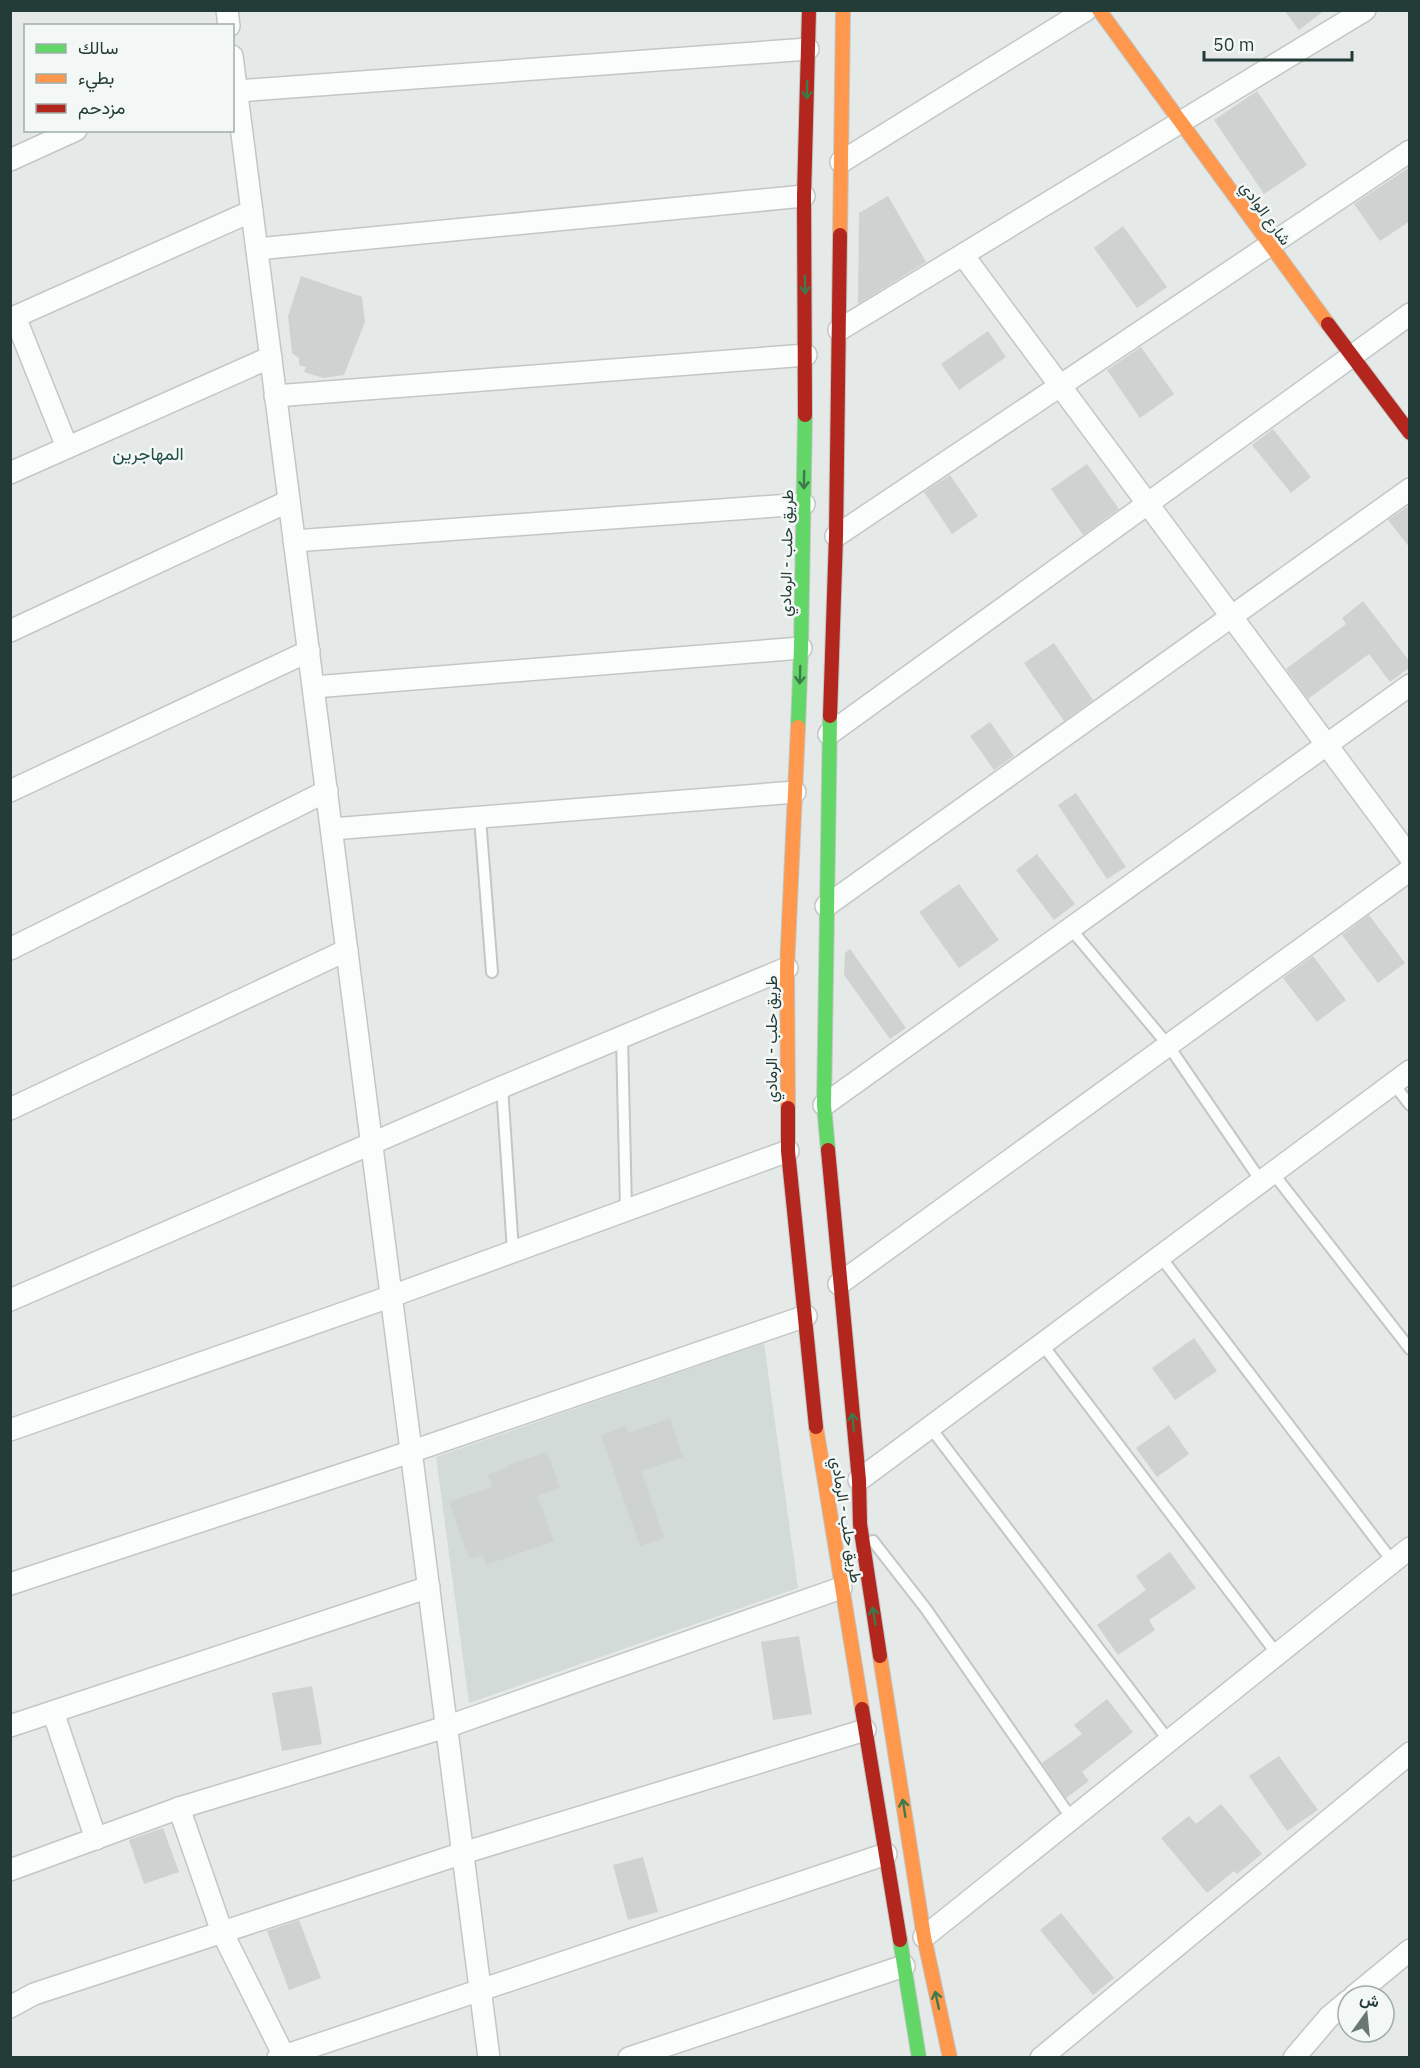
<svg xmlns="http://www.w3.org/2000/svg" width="1420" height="2068" viewBox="0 0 1420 2068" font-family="'IBM Plex Sans',Vazirmatn,sans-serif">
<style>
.built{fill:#d3dbd8}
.building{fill:#ced2d1}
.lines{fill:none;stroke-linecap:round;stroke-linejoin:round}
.lane-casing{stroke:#c2c7c5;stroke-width:14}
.street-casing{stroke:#c2c7c5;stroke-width:24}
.fast-casing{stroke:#c1c7c5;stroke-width:16}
.slow-casing{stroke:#c1c7c5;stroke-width:16}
.jam-casing{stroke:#c1c7c5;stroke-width:16}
.lane{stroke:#fbfcfc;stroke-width:10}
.street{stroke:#fbfcfc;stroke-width:21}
.fast{stroke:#63d668;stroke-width:14}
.slow{stroke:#ff974d;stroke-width:14}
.jam{stroke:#b3261e;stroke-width:14}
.oneway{stroke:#3d7a4b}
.labels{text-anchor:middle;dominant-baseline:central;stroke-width:5;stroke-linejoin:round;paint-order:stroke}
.street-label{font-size:16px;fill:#243c37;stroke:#f3f8f6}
.neighbourhood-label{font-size:18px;fill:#214d45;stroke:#f3f8f6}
</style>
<rect width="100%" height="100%" fill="#e5eae8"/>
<path class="built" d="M764 1343 798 1588 469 1703 436 1457Z"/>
<g class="building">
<path d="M1284 10H1325L1299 30Z"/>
<path d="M1257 91 1307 165 1264 194 1214 120Z"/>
<path d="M1410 167V221L1380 241 1354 204Z"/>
<path d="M888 196 926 262 858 304 859 213Z"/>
<path d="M1123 226 1167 287 1137 308 1094 248Z"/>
<path d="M301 276 362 297 365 322 344 375 323 378 304 372 306 367 299 365V358L292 353 288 316Z"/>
<path d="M988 331 1006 357 959 390 941 364Z"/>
<path d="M1141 347 1174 394 1140 418 1107 370Z"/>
<path d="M1273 429 1311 477 1291 493 1252 445Z"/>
<path d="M1087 464 1119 509 1083 535 1051 489Z"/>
<path d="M950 475 978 516 952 534 924 492Z"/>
<path d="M1410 505V548L1388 520Z"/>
<path d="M1363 601 1410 662V667L1390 682 1369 654 1308 699 1286 669 1346 624 1342 618Z"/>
<path d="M1054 643 1093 700 1064 721 1024 663Z"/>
<path d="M990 722 1014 756 994 770 970 736Z"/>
<path d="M1076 793 1126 867 1107 879 1058 805Z"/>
<path d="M1037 854 1075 904 1054 920 1016 870Z"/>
<path d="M959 884 999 940 959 968 919 912Z"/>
<path d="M1369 915 1405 963 1378 983 1342 935Z"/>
<path d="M850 949 906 1028 890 1039 844 975 845 953Z"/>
<path d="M1313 956 1346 1000 1317 1022 1283 978Z"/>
<path d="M1194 1338 1217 1371 1175 1400 1152 1368Z"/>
<path d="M670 1418 683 1457 641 1471 664 1538 640 1546 601 1435 626 1426 628 1433Z"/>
<path d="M1169 1425 1189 1454 1157 1477 1136 1448Z"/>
<path d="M547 1452 560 1488 537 1496 554 1541 486 1565 483 1555 469 1559 449 1502 492 1487 488 1475 508 1467V1465Z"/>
<path d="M1170 1552 1196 1588 1149 1620 1155 1630 1118 1655 1097 1625 1146 1590 1136 1576Z"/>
<path d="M799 1636 812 1714 773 1720 761 1642Z"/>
<path d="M312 1686 322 1744 282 1751 272 1693Z"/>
<path d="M1107 1699 1133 1732 1082 1772 1089 1781 1066 1798 1042 1763 1082 1734 1074 1725Z"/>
<path d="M1279 1756 1318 1810 1287 1831 1249 1776Z"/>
<path d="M1221 1804 1262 1854 1237 1874 1234 1871 1207 1893 1161 1838 1189 1816 1196 1824Z"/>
<path d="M163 1828 179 1872 144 1884 129 1840Z"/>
<path d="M643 1857 658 1912 628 1920 613 1865Z"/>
<path d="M1061 1913 1114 1978 1093 1995 1040 1930Z"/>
<path d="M299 1920 321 1978 289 1990 267 1931Z"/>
</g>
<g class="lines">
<g class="lane-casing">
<g id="lane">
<path d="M480 818 492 972"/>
<path d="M1070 928 1168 1045 1261 1181"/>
<path d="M622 1037 626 1210"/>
<path d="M1393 1083 1410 1105"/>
<path d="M502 1087 513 1251"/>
<path d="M1273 1173 1410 1349"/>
<path d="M1160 1256 1393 1562"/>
<path d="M1042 1344 1277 1654"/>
<path d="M930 1427 1169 1741"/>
<path d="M873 1541 926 1609 1072 1819"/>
</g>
</g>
<g class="street-casing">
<g id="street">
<path d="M227 10 229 26"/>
<path d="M232 56 489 2058"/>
<path d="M237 91 808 49"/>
<path d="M10 160 76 130"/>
<path d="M841 162 1086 10"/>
<path d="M257 249 804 196"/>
<path d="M963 255 1410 857"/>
<path d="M15 317 67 447"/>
<path d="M10 319 252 211"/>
<path d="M839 330 1365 10"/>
<path d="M275 396 806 355"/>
<path d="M10 473 271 357"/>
<path d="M836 536 1410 151"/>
<path d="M294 541 804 504"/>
<path d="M10 631 289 501"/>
<path d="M314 687 801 648"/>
<path d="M829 734 1410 314"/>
<path d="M10 791 309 651"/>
<path d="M332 829 795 792"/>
<path d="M826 906 1410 489"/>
<path d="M10 949 327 791"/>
<path d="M824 1105 1410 685"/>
<path d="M10 1109 347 950"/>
<path d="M839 1284 1410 870"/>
<path d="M10 1300 502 1087 787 968"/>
<path d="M10 1430 392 1296 788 1151"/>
<path d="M859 1480 1410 1071"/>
<path d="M10 1584 413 1451 806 1316"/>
<path d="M53 1712 96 1839"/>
<path d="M10 1726 429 1587"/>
<path d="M179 1808 222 1932 284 2056"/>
<path d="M10 1870 179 1808 446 1727 841 1588"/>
<path d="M924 1937 1410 1548"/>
<path d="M1354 1996 1410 1950"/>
<path d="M10 2007 34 1994 463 1853 865 1730"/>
<path d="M278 2058 886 1854"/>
<path d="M629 2058 904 1966"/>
<path d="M1041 2058 1410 1753"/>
<path d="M1294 2058 1329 2017 1348 2001"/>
</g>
</g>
<g class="fast-casing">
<g id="fast">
<path d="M798 727 801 648 805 415"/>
<path d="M828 1150 824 1105 830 716"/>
<path d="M900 1940 919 2058"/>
</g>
</g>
<g class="slow-casing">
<g id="slow">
<path d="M1099 10 1328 324"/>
<path d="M840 235 843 10"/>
<path d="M788 1108 787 968 798 727"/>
<path d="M816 1427 862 1709"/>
<path d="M880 1656 924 1937 950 2058"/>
</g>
</g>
<g class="jam-casing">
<g id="jam">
<path d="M1328 324 1410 433"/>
<path d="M805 415 804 196 809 10"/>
<path d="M830 716 836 536 840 235"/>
<path d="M788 1108V1151L816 1427"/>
<path d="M828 1150 859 1480 860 1524 880 1656"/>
<path d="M862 1709 900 1940"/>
</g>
</g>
<use href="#lane" class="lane"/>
<use href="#street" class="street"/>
<use href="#fast" class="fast"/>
<use href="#slow" class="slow"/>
<use href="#jam" class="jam"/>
</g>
<defs><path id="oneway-shaft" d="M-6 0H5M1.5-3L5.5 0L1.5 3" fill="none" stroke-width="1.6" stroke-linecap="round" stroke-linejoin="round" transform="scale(1.5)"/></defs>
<g class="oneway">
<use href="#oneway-shaft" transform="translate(807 90) rotate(91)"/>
<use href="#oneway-shaft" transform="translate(805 285) rotate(89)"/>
<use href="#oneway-shaft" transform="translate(804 480) rotate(91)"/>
<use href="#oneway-shaft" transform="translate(800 675) rotate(92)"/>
<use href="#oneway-shaft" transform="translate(853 1422) rotate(-96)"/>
<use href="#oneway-shaft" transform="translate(874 1616) rotate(-99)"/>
<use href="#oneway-shaft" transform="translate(904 1808) rotate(-99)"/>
<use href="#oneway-shaft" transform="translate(937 2000) rotate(-102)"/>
</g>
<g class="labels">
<g class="street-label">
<text transform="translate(1266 213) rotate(54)">شارع الوادي</text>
<text transform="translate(786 553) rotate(-89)">طريق حلب - الرمادي</text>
<text transform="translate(771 1039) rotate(-90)">طريق حلب - الرمادي</text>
<text transform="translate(847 1520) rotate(81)">طريق حلب - الرمادي</text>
</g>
<g class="neighbourhood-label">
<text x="148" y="453">المهاجرين</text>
</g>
</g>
<rect width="1420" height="2068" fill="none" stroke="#243c37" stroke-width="24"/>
<rect x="24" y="24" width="210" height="108" fill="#f3f8f6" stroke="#a0adaa" stroke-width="1.5"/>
<rect x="36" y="44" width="30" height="9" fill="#63d668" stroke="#a0adaa" stroke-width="1.5"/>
<text x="78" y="54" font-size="18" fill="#243c37">سالك</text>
<rect x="36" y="74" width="30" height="9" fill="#ff974d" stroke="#a0adaa" stroke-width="1.5"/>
<text x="78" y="84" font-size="18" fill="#243c37">بطيء</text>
<rect x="36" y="104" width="30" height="9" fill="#b3261e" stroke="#a0adaa" stroke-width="1.5"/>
<text x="78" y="114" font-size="18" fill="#243c37">مزدحم</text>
<g transform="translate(1366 2014) rotate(15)"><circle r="28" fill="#f3f8f6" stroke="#a0adaa" stroke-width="1.5"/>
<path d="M0-4.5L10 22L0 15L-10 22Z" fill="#687975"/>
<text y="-9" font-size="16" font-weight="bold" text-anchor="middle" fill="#243c37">ش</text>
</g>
<path d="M1204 51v9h148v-9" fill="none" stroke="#243c37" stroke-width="3"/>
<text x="1213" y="51" font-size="18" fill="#243c37" stroke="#f3f8f6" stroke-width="4.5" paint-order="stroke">50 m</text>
</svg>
